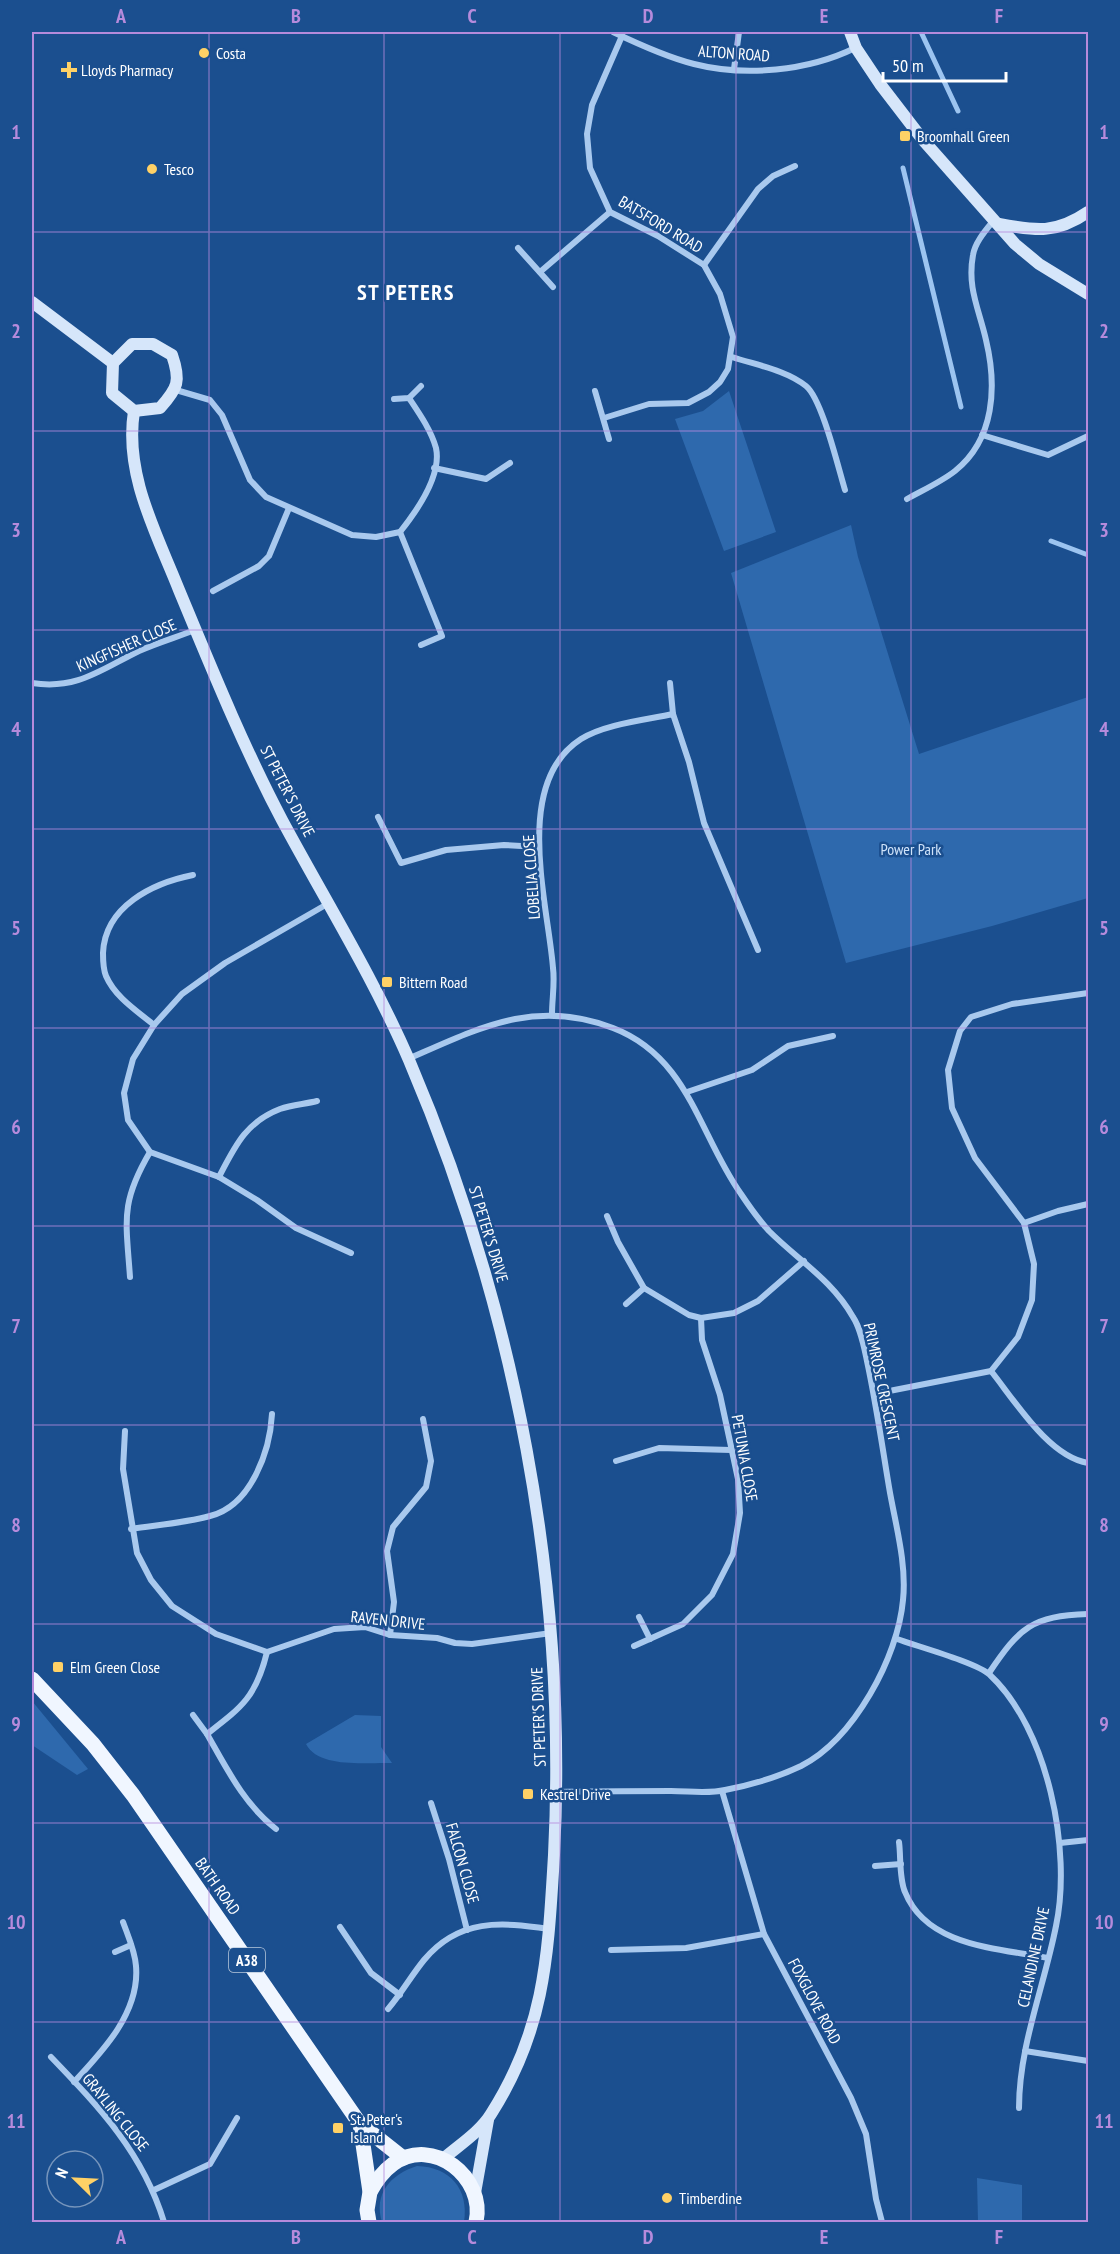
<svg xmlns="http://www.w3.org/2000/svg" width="1120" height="2254" viewBox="0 0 1120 2254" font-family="'PT Sans Narrow',sans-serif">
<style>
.green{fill:#2e69ad}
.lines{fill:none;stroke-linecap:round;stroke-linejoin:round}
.stream{stroke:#9cc4f0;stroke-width:5}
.street{stroke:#a9c9ee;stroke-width:6}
.secondary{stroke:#d6e6fa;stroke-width:12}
.primary{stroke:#f0f6ff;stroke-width:15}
.grid{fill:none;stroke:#b68bdc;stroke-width:1.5;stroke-opacity:0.55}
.poi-dot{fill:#ffd166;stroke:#1b4f8f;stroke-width:2}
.labels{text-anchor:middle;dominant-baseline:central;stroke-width:5;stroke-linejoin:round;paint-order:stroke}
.shield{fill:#1b4f8f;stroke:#bbcadd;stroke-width:1.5}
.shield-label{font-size:15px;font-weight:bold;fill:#fff}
.poi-label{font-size:16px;fill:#fff;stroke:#1b4f8f;text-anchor:start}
.street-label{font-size:16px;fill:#fff;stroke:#1b4f8f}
.park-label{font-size:16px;fill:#cfe3fa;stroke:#1b4f8f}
.district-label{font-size:22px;font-weight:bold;letter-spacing:1.5px;fill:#fff;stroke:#1b4f8f}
.neatline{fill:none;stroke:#b68bdc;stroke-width:2}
.grid-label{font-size:20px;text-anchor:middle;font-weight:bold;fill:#b68bdc}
</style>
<rect width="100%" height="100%" fill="#1b4f8f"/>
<g class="green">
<path d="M729 391 776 532 724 551 675 419 703 411Z"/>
<path d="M851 525 858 557 919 754 1088 697V898L992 926 846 963 731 573Z"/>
<path d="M32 1701 37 1707 88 1769 77 1775 32 1745Z"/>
<path d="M355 1715 381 1716V1747L392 1763C367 1762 319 1769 306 1744Z"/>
<path d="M417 2166C450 2167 469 2189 464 2222H382C373 2194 391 2174 417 2166Z"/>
<path d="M977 2178 1022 2185V2222H978Z"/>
</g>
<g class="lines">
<g class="stream">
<path d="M921 32 958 111"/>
<path d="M903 168 961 407"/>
<path d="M1051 541 1088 555"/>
</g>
<g class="street">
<path d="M613 32C638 44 666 57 694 64 745 77 808 71 855 48"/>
<path d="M734 69 739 32"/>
<path d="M518 248 553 287"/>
<path d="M704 265 758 189 773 176 795 166"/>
<path d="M540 272 610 212"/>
<path d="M732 357C756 365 786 370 806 386 822 399 838 467 845 490"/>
<path d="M176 390 210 400 222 415 250 480 266 497 352 535 376 537 400 532C416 512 442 476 436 448 431 430 419 413 409 398"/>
<path d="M595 391 609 439"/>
<path d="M394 399 409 398 421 386"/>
<path d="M604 418 649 404 688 403 709 392 720 382 728 369 733 337 720 294 704 265 658 236 610 212 590 168 587 134 592 105 622 36"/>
<path d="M982 435 1048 455 1088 436"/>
<path d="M434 468 486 479 510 463"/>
<path d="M907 499C923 490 941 482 955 471 995 439 997 386 986 340 979 309 967 288 973 255 975 242 986 230 994 220"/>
<path d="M400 532 442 636 421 645"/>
<path d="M213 591 259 566 269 556 289 508"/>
<path d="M32 683C77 690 100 670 139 651 157 643 177 637 195 630"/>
<path d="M670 683 673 714"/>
<path d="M378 817 401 863 446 850 504 845 539 847"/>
<path d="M329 903 225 963 182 994 154 1025 133 1059 124 1093 128 1120 150 1152 219 1177 257 1200 296 1228 351 1253"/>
<path d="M552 1014C552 999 555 983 553 968 548 903 512 783 581 739 605 724 645 720 673 714L689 762 704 823 758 950"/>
<path d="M154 1025C137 1011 115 997 106 976 103 969 103 961 103 953 105 906 153 883 193 875"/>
<path d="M408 1059C479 1028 535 998 613 1028 689 1057 699 1135 741 1194 749 1206 759 1220 769 1231 798 1260 832 1280 853 1317 861 1329 864 1347 867 1361 876 1403 882 1445 889 1487 895 1523 907 1563 903 1600 898 1657 854 1739 801 1766 778 1777 751 1785 725 1790 708 1794 689 1791 671 1791 633 1791 595 1791 557 1792"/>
<path d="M687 1092 752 1070 788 1046 833 1036"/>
<path d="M219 1177C235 1146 246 1122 280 1109 292 1105 305 1104 317 1101"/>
<path d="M607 1216 618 1242 644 1288 689 1315 701 1318 734 1313 758 1301 804 1261"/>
<path d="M1024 1223 1058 1211 1088 1204"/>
<path d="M130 1277C126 1220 120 1203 150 1152"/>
<path d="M626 1304 644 1288"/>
<path d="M991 1371C1015 1401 1049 1457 1088 1463"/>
<path d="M874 1394 991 1371 1018 1337 1032 1300 1034 1264 1024 1223 975 1158 952 1108 948 1070 960 1031 971 1017 1012 1004 1088 993"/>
<path d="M125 1431 123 1469 137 1553 151 1580 172 1606 216 1634 267 1652 334 1629 365 1627 390 1635 437 1638 455 1643 472 1644 551 1633"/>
<path d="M616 1461 659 1448 731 1450"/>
<path d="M131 1529C157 1525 185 1523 210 1516 251 1506 270 1451 272 1414"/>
<path d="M639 1617 650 1639"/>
<path d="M390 1635 394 1602 387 1551 393 1527 426 1487 431 1461 423 1419"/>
<path d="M897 1639C916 1646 978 1663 990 1675 1048 1729 1072 1851 1056 1926 1044 1987 1019 2046 1019 2108"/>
<path d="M634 1646 683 1624 712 1595 733 1554 740 1513 738 1479 720 1395 702 1340 701 1318"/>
<path d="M267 1652C256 1697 242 1707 207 1734 227 1769 244 1804 276 1829"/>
<path d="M989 1673C1020 1627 1032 1616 1088 1614"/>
<path d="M193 1715 207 1734"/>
<path d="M722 1791 764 1934 851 2098 866 2134 876 2199 882 2222"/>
<path d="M431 1803 449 1859 467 1930"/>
<path d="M899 1842C901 1857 899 1878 905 1892 927 1947 998 1948 1048 1958"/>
<path d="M1060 1843 1088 1840"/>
<path d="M875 1866 901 1864"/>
<path d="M340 1927 371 1973 400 1995"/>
<path d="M611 1950 686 1948 764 1934"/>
<path d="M115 1952 131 1945"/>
<path d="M388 2009C401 1994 411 1976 424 1960 459 1918 501 1922 549 1929"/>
<path d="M1025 2051 1088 2061"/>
<path d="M51 2057C100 2108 143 2153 164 2222"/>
<path d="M74 2082C103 2051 140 2012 136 1966 135 1951 128 1936 123 1922"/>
<path d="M154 2190 210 2164 237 2118"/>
</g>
<g class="secondary">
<path d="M850 32 856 48 880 84 923 140 1015 244 1039 264 1088 294"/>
<path d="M999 224C1036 231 1056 234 1088 212"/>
<path d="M32 302 113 363"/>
<path d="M132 344H153L172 355C181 381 178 388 160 408L134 411 112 393 113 363Z"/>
<path d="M134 411C124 474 156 532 179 590 211 667 243 746 282 820 325 900 373 977 409 1060 515 1308 568 1585 554 1855 548 1953 546 2028 491 2114 480 2132 459 2145 443 2159"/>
<path d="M475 2193 488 2120"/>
</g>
<g class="primary">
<path d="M32 1679 93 1744 133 1795 360 2124 403 2158"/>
<path d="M360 2124 370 2192 367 2210 369 2222"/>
<path d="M370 2192C376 2181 382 2172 393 2164 433 2135 486 2178 476 2222"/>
</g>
</g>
<path class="grid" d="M209 32V2222M384 32V2222M560 32V2222M736 32V2222M911 32V2222M32 232H1088M32 431H1088M32 630H1088M32 829H1088M32 1028H1088M32 1226H1088M32 1425H1088M32 1624H1088M32 1823H1088M32 2022H1088"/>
<g class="poi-dot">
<circle cx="204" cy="53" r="6"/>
<path d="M66 61h6v6h6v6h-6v6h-6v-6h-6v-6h6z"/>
<rect x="899" y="130" width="12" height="12" rx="3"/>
<circle cx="152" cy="169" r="6"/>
<rect x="381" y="976" width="12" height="12" rx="3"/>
<rect x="52" y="1661" width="12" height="12" rx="3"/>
<rect x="522" y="1788" width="12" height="12" rx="3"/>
<rect x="332" y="2122" width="12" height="12" rx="3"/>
<circle cx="667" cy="2198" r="6"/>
</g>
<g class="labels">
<rect class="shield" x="229" y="1948" width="36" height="24" rx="4.5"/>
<g class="shield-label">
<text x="247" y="1960">A38</text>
</g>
<g class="poi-label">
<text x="216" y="53">Costa</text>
<text x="81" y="70">Lloyds Pharmacy</text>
<text x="917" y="136">Broomhall Green</text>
<text x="164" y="169">Tesco</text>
<text x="399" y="982">Bittern Road</text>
<text x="70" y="1667">Elm Green Close</text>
<text x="540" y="1794">Kestrel Drive</text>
<text x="350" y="2119">St. Peter's<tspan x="350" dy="18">Island</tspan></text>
<text x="679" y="2198">Timberdine</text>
</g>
<g class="street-label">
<text transform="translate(734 53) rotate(4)">ALTON ROAD</text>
<text transform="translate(661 224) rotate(31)">BATSFORD ROAD</text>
<text transform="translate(126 645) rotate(-24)">KINGFISHER CLOSE</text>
<text transform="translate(288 791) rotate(63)">ST PETER'S DRIVE</text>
<text transform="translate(531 877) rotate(-94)">LOBELIA CLOSE</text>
<text transform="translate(489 1234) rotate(73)">ST PETER'S DRIVE</text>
<text transform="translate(882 1382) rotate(78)">PRIMROSE CRESCENT</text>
<text transform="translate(745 1458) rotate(80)">PETUNIA CLOSE</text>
<text transform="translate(388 1620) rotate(6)">RAVEN DRIVE</text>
<text transform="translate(538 1717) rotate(-92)">ST PETER'S DRIVE</text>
<text transform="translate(463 1863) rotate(74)">FALCON CLOSE</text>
<text transform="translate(218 1886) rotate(55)">BATH ROAD</text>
<text transform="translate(1033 1957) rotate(-78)">CELANDINE DRIVE</text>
<text transform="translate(815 2001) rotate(62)">FOXGLOVE ROAD</text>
<text transform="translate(116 2112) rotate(51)">GRAYLING CLOSE</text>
</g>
<g class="park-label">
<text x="911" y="849">Power Park</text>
</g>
<g class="district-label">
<text x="406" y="292">ST PETERS</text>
</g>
</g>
<rect width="1120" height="2254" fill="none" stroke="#1b4f8f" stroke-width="66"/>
<g transform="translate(75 2179) rotate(294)"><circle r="28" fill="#1b4f8f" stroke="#7695bc" stroke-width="1.5"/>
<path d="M0-4.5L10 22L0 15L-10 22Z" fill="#ffd166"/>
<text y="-9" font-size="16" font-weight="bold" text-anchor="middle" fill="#ffffff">N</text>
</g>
<path d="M883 72v9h123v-9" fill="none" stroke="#ffffff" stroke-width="3"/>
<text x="892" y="72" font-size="18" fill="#ffffff" stroke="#1b4f8f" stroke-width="4.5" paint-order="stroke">50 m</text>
<rect x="33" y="33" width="1054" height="2188" class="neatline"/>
<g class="grid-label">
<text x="121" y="23">A</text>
<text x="296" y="23">B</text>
<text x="472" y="23">C</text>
<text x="648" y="23">D</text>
<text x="824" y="23">E</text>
<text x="999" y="23">F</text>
<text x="16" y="139">1</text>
<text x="1104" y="139">1</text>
<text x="16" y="338">2</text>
<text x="1104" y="338">2</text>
<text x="16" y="537">3</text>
<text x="1104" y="537">3</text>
<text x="16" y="736">4</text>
<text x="1104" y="736">4</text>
<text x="16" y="935">5</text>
<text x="1104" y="935">5</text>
<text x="16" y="1134">6</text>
<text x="1104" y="1134">6</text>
<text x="16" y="1333">7</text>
<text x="1104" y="1333">7</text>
<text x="16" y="1532">8</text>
<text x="1104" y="1532">8</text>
<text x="16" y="1731">9</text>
<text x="1104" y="1731">9</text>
<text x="16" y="1929">10</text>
<text x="1104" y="1929">10</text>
<text x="16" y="2128">11</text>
<text x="1104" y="2128">11</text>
<text x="121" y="2244">A</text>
<text x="296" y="2244">B</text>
<text x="472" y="2244">C</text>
<text x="648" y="2244">D</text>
<text x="824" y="2244">E</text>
<text x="999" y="2244">F</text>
</g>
</svg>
